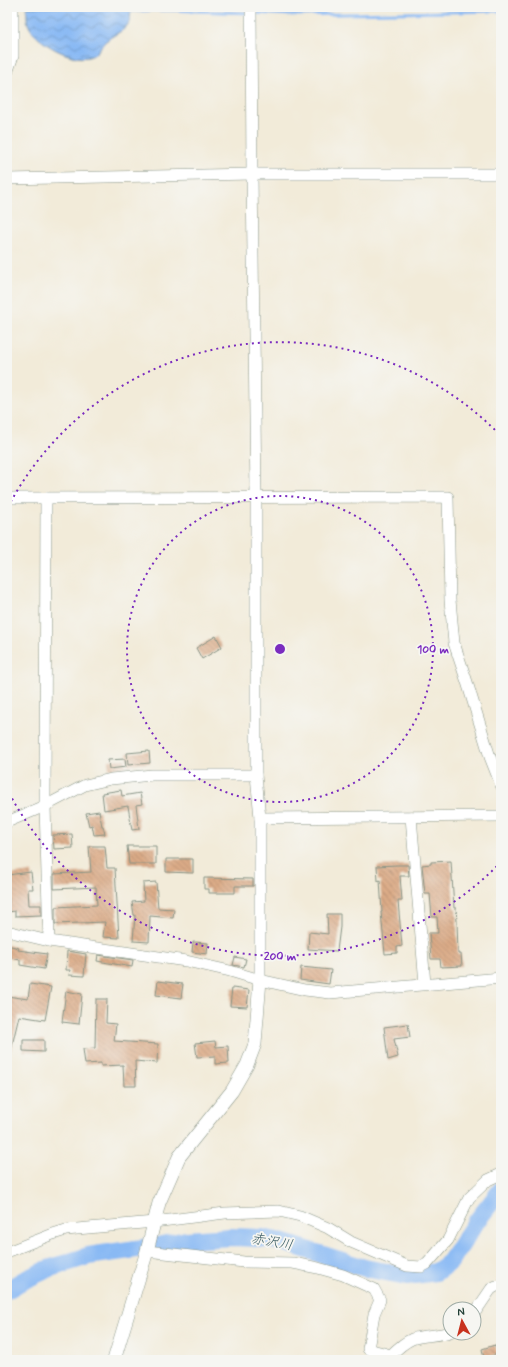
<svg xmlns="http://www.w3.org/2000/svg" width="508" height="1367" viewBox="0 0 508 1367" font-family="Mynerve,'Klee One',sans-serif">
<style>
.water{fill:url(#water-waves);stroke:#547b94}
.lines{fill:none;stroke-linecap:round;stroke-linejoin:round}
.stream{stroke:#89b9f4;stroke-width:3}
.river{stroke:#89b9f4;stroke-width:18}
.building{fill:url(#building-back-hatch)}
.minor-casing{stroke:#889486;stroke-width:12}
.tertiary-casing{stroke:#889486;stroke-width:14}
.minor{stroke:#fff;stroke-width:11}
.tertiary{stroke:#fff;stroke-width:13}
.ring{fill:none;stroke:#7b2cbf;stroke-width:2;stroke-dasharray:2 4}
.labels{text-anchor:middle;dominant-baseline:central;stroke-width:3.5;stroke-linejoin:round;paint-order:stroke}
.water-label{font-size:14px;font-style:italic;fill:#3a5c64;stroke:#f6f6f2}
.centre{fill:#7b2cbf;stroke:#f6f6f2;stroke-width:2}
.ring-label{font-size:12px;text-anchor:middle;font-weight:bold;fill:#7b2cbf;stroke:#f6f6f2;stroke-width:3.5;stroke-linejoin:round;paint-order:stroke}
</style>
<defs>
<pattern id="water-waves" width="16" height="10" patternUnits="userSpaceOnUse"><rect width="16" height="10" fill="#89b9f4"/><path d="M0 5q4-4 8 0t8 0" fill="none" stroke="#6f98c6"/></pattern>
<pattern id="building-back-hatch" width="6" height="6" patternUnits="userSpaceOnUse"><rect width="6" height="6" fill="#dbab87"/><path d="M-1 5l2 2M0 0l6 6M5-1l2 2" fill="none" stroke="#b18c6f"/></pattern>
</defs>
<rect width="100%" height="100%" fill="#f6f6f2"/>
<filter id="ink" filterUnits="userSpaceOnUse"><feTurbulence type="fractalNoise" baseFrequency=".025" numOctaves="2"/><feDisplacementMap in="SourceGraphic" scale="8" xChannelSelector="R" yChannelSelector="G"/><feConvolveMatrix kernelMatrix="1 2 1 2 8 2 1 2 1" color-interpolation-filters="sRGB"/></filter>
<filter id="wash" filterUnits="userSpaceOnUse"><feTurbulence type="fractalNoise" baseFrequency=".012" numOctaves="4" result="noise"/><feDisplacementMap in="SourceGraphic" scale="16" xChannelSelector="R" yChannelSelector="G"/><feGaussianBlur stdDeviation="0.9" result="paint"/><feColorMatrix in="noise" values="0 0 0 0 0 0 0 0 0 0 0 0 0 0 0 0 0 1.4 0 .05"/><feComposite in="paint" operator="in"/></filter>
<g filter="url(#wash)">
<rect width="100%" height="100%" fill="#f2ebd9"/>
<path class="water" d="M27 7H131C131 32 122 28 106 41 99 47 98 55 88 57 71 61 38 43 30 28 26 22 27 14 27 7Z"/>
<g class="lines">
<g class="stream">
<path d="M128 11 169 10 249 13"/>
<path d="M254 13 293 15 501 11"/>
</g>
<path class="river" d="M7 1290 22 1281 48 1269 88 1256 157 1246 186 1240 230 1237 262 1238 282 1242 365 1268 407 1276 436 1272 450 1262 476 1222 501 1190"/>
</g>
<g id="blocks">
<g class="building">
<path d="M216 636 222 647 202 659 196 648Z"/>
<path d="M149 751 150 763 128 765 127 753Z"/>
<path d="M125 759 126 767 109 769 108 760Z"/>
<path d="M121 790 122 796 140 793 142 804 136 805 139 829 132 830 128 806 104 810 102 793Z"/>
<path d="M99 811 102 826H103L105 834 94 835 92 825 89 826 86 813Z"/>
<path d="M72 834 73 848 54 849 53 835Z"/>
<path d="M89 846H105L107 868H115L119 938 103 937 105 922 55 924V907L97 905 96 887 54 889V874L91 872Z"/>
<path d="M127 846H156V864H129Z"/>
<path d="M166 859H193V873L166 872Z"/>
<path d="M451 861 454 908H456L457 921 458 954H461L462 966 441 967 440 959H431L429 933H438L437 917H432L430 894H425L422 865 431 864V862Z"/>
<path d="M397 865H408L409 876H400L402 901H398L402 946 397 947V953L385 954 381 912H382L380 880 378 881 377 866Z"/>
<path d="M31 872 33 889H28L29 905H41V915L15 916V911L8 912V903H9L7 875Z"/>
<path d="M204 878 253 879V886H235V893H209V889H204Z"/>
<path d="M156 882 158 908 174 909 173 918 150 916 149 942 133 941 135 915H134L132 902 144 901 143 883Z"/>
<path d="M327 914H340V927L337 951 308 949 309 932 328 934Z"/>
<path d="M193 942 208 943 207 954 192 952Z"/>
<path d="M7 945 19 948 18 950 47 954 44 969 20 965V960L7 957Z"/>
<path d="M67 951 86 954 84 976 69 975 70 970H66Z"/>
<path d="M98 955 133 960 132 967 97 961Z"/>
<path d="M235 957 246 959 244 967 233 965Z"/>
<path d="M301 967 331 970 329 984 300 980Z"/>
<path d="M158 981 183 984 181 998 156 995Z"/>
<path d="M30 984 51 987 45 1020 19 1016 10 1054H7V996L28 999Z"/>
<path d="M232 988 249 990 247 1007 230 1006Z"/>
<path d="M66 991 82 994 79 1024 62 1022Z"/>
<path d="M96 999H107L106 1023 116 1024 114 1041 158 1044 157 1063 135 1061 136 1086H124L123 1065 101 1066V1063L85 1064 83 1049 95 1048Z"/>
<path d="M408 1024 410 1037 394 1039 398 1057 388 1060 384 1027Z"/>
<path d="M23 1040H44V1052L23 1051Z"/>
<path d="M215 1041 216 1047 228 1046 229 1063 215 1064V1056L197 1057 195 1043Z"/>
<path d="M495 1345 498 1354 484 1358 482 1349Z"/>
</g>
</g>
</g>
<g filter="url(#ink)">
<use href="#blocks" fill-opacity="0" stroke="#889486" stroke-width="1"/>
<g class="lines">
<g class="minor-casing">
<g id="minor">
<path d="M251 7 252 174 256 496V775L260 818V980"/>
<path d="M7 73 13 56V7"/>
<path d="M7 179 252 174H501"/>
<path d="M7 498 448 497 450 600 454 643 467 682 490 757 501 785"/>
<path d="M46 498 45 806 49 941"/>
<path d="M411 817 425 984"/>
<path d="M260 818 501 816"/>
<path d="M7 822 45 806 85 785 111 779 152 775H256"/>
<path d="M7 931 49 941 186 961 230 971 260 980 305 990 330 993 501 978"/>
<path d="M147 1251 244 1262 293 1263 318 1268 343 1275 374 1289 380 1300 374 1314 368 1349 391 1355 390 1360"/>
<path d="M7 1252 53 1234 66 1230 154 1222 225 1213 279 1211 300 1216 328 1228 351 1242 407 1266 421 1267 427 1264 448 1240 469 1198 488 1180 501 1174"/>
<path d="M474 1314 491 1289 496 1286H501"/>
<path d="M391 1355C397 1349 403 1343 412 1339 421 1335 438 1336 450 1332"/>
</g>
</g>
<g class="tertiary-casing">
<path id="tertiary" d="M114 1360 147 1251 159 1203 179 1157 232 1091 247 1065 255 1044 260 980"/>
</g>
<use href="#minor" class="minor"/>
<use href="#tertiary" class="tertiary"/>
</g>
</g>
<g class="ring">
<circle cx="280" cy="649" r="153"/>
<path d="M501 862A307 307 0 0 1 8 791M8 507A307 307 0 0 1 501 436"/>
</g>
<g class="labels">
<g class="water-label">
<text transform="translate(272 1242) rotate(10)">赤沢川</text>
</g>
</g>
<circle cx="280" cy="649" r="6" class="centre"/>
<g class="ring-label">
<text x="433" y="653">100 m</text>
<text x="280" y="960">200 m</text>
</g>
<rect width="508" height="1367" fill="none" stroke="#f6f6f2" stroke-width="24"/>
<g transform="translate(462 1321) rotate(353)"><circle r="19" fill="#f6f6f2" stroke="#a0aca6"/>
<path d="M0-3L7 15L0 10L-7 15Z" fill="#c8321e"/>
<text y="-6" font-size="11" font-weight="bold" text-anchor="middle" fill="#1f3d34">N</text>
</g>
</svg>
